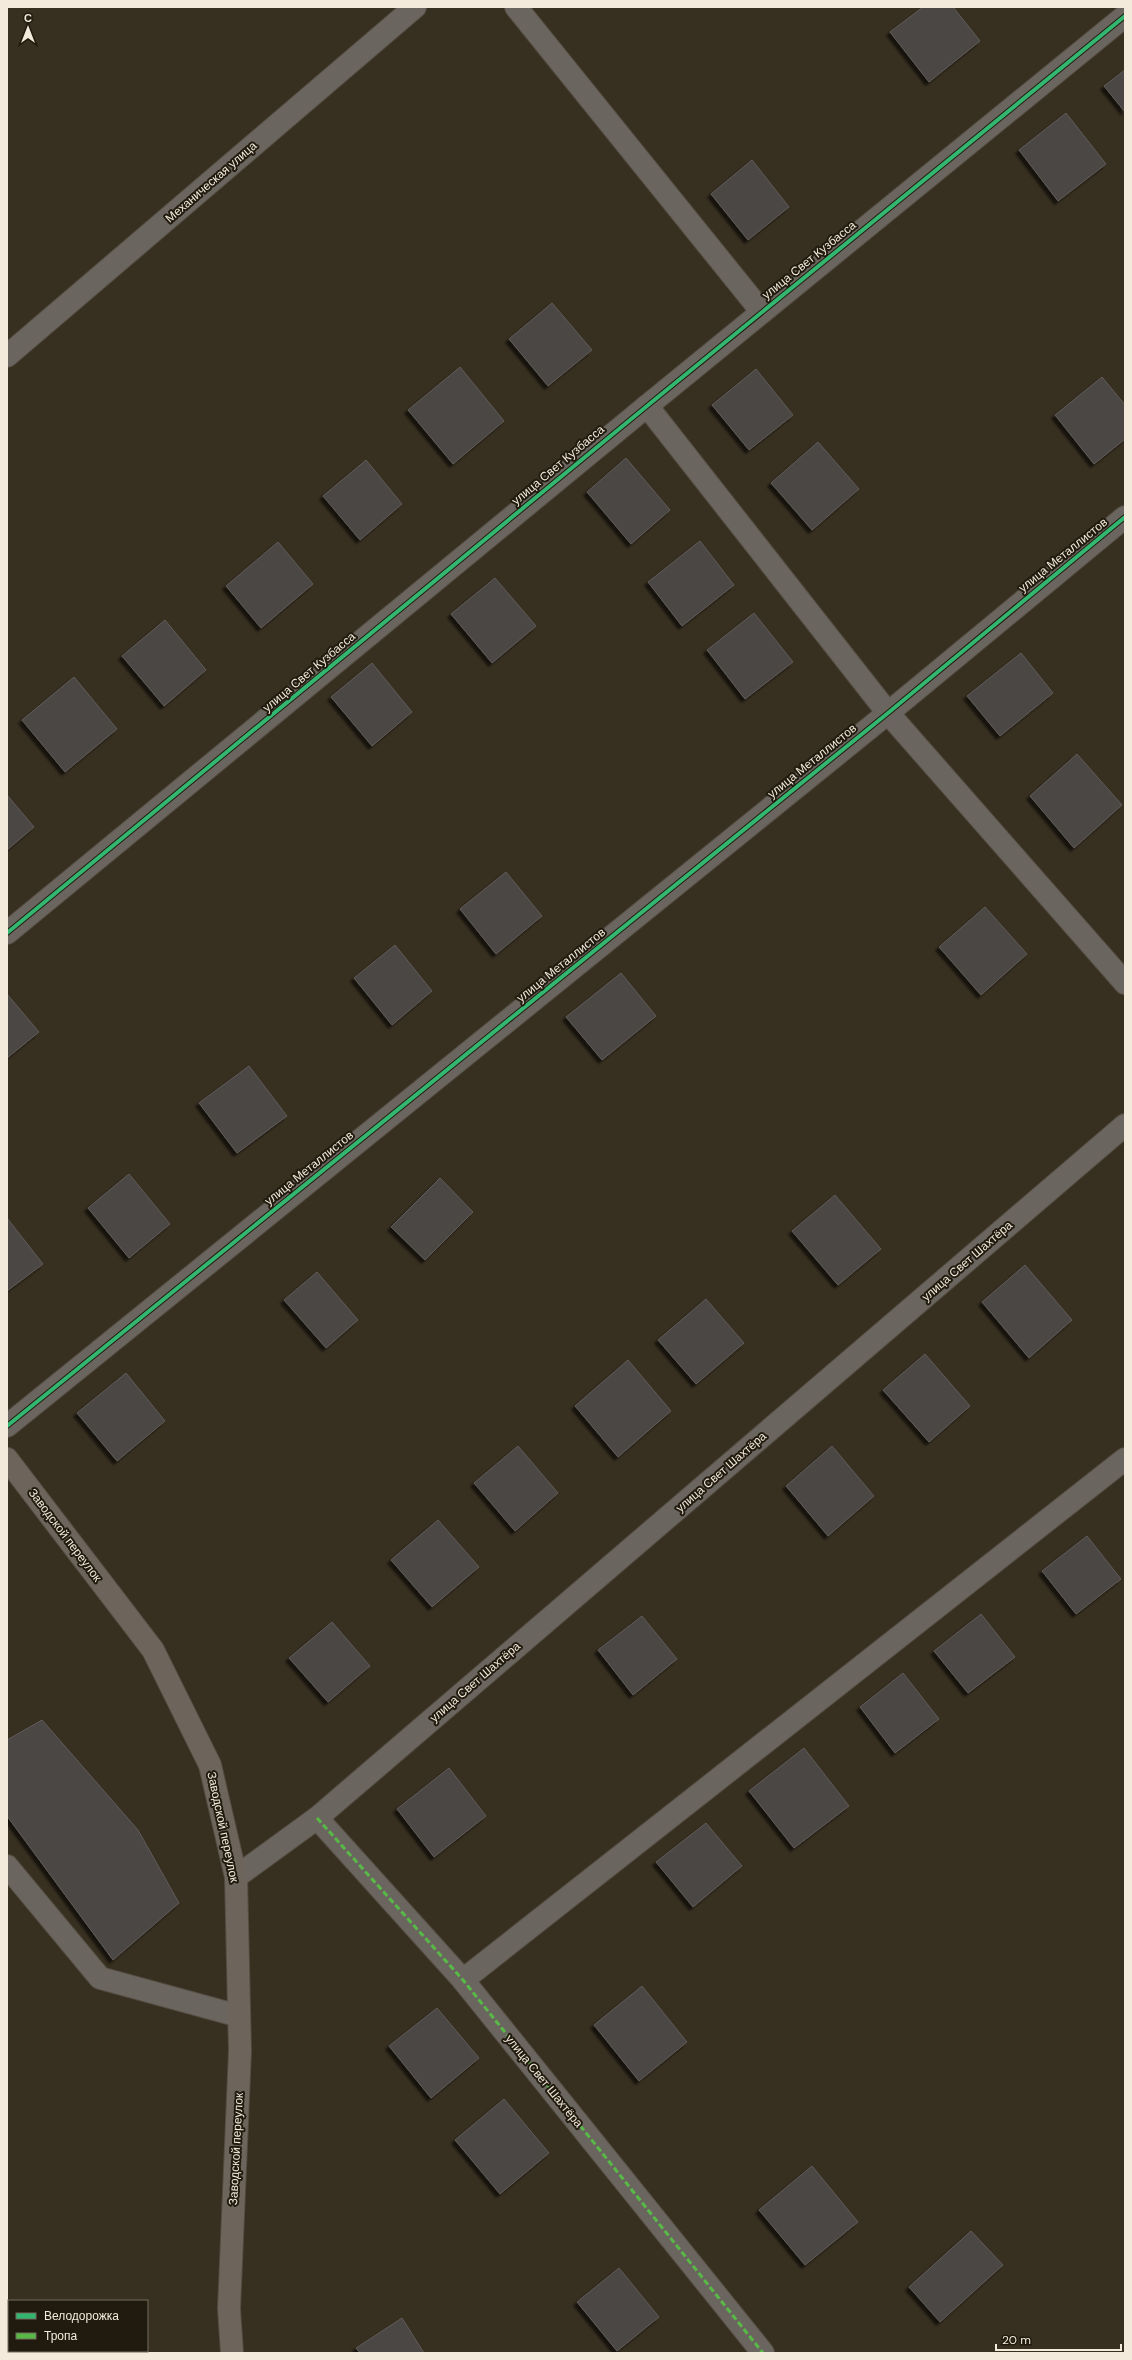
<svg xmlns="http://www.w3.org/2000/svg" width="1132" height="2360" viewBox="0 0 1132 2360" font-family="'DM Sans',sans-serif">
<style>
.building{fill:#4b4645;stroke:#605c5a;filter:url(#shadow)}
.lines{fill:none;stroke-linecap:round;stroke-linejoin:round}
.minor-casing{stroke:#534c40;stroke-width:24}
.major-casing{stroke:#534c40;stroke-width:24}
.minor{stroke:#6b6560;stroke-width:22}
.major{stroke:#6d655c;stroke-width:22}
.quiet{stroke:#58b947;stroke-width:3;stroke-dasharray:6 3;stroke-linecap:butt}
.cycleway-casing{stroke:#211b0f;stroke-width:6}
.cycleway{stroke:#33b770;stroke-width:4}
.labels{text-anchor:middle;dominant-baseline:central;stroke-width:4;stroke-linejoin:round;paint-order:stroke}
.street-label{font-size:12px;fill:#f3eadb;stroke:#211b0f}
</style>
<defs>
<filter id="shadow"><feDropShadow dx="-3.5" dy="3.5" stdDeviation="1" flood-color="#0009"/></filter>
</defs>
<rect width="100%" height="100%" fill="#372f20"/>
<g class="building">
<path d="M923 7H953L980 41 929 82 890 32Z"/>
<path d="M1125 70V112L1104 86Z"/>
<path d="M1066 113 1106 164 1058 201 1019 150Z"/>
<path d="M752 160 789 207 748 240 711 194Z"/>
<path d="M552 303 592 350 548 386 509 339Z"/>
<path d="M460 367 504 421 453 464 408 410Z"/>
<path d="M756 369 793 415 749 450 712 405Z"/>
<path d="M1102 377 1125 405V439L1094 464 1055 415Z"/>
<path d="M818 442 859 489 812 530 771 483Z"/>
<path d="M626 458 670 510 631 544 587 492Z"/>
<path d="M366 460 402 504 360 540 323 496Z"/>
<path d="M700 541 734 585 682 626 648 582Z"/>
<path d="M278 542 313 584 261 628 226 586Z"/>
<path d="M495 578 536 626 492 663 451 614Z"/>
<path d="M754 613 793 662 745 699 707 650Z"/>
<path d="M165 620 206 670 164 706 122 656Z"/>
<path d="M1021 653 1053 693 1000 736 967 696Z"/>
<path d="M372 663 412 712 372 746 331 697Z"/>
<path d="M74 677 117 729 65 772 22 720Z"/>
<path d="M1077 754 1122 805 1074 848 1030 796Z"/>
<path d="M7 795 34 827 7 850Z"/>
<path d="M506 872 542 916 496 954 460 909Z"/>
<path d="M985 907 1027 954 981 995 939 947Z"/>
<path d="M395 945 432 991 392 1025 354 978Z"/>
<path d="M621 973 656 1016 602 1060 566 1017Z"/>
<path d="M7 994 39 1032 7 1058Z"/>
<path d="M249 1066 287 1116 237 1153 199 1103Z"/>
<path d="M129 1174 170 1224 129 1258 88 1208Z"/>
<path d="M440 1178 473 1212 425 1260 391 1227Z"/>
<path d="M835 1195 881 1249 838 1285 792 1231Z"/>
<path d="M7 1218 43 1264 7 1291Z"/>
<path d="M1025 1265 1072 1320 1029 1358 982 1302Z"/>
<path d="M317 1272 358 1320 326 1348 284 1300Z"/>
<path d="M706 1299 744 1343 696 1384 658 1340Z"/>
<path d="M925 1354 970 1406 929 1442 883 1390Z"/>
<path d="M628 1360 671 1411 618 1457 575 1406Z"/>
<path d="M126 1373 165 1421 117 1461 77 1413Z"/>
<path d="M518 1446 558 1493 515 1531 474 1483Z"/>
<path d="M832 1446 874 1496 828 1536 786 1486Z"/>
<path d="M438 1520 479 1567 432 1607 391 1560Z"/>
<path d="M1087 1536 1121 1579 1076 1614 1042 1571Z"/>
<path d="M981 1614 1015 1657 968 1693 934 1651Z"/>
<path d="M642 1616 677 1659 633 1695 598 1650Z"/>
<path d="M332 1622 370 1666 328 1702 289 1658Z"/>
<path d="M903 1673 939 1719 895 1753 860 1707Z"/>
<path d="M42 1720 138 1830 179 1903 113 1960 7 1816V1740Z"/>
<path d="M804 1748 849 1806 794 1848 749 1791Z"/>
<path d="M449 1768 486 1816 434 1857 397 1809Z"/>
<path d="M706 1823 742 1866 693 1907 656 1862Z"/>
<path d="M642 1986 687 2042 639 2081 594 2025Z"/>
<path d="M437 2008 479 2058 431 2098 389 2046Z"/>
<path d="M504 2099 549 2153 500 2194 455 2140Z"/>
<path d="M812 2166 858 2222 805 2265 759 2210Z"/>
<path d="M971 2231 1003 2265 940 2322 909 2287Z"/>
<path d="M619 2268 659 2317 617 2351 577 2302Z"/>
<path d="M402 2318 424 2353H360L356 2348Z"/>
</g>
<g class="lines">
<g class="minor-casing">
<g id="minor">
<path d="M516 7 762 312"/>
<path d="M7 356 415 7"/>
<path d="M647 406 888 713 1125 983"/>
<path d="M7 933 647 406 1125 16"/>
<path d="M7 1426 888 713 1125 517"/>
<path d="M317 1818 463 1980 763 2353"/>
<path d="M7 1866 100 1978 239 2016"/>
<path d="M236 1877 317 1818 1125 1125"/>
<path d="M463 1980 1125 1459"/>
</g>
</g>
<g class="major-casing">
<path id="major" d="M7 1459 153 1650 210 1765 236 1877 240 2051 229 2309 232 2353"/>
</g>
<use href="#minor" class="minor"/>
<use href="#major" class="major"/>
<path class="quiet" d="M317 1818 463 1980 763 2353"/>
<g class="cycleway-casing">
<g id="cycleway">
<path d="M7 933 647 406 1125 16"/>
<path d="M7 1426 888 713 1125 517"/>
</g>
</g>
<use href="#cycleway" class="cycleway"/>
</g>
<g class="labels">
<g class="street-label">
<text transform="translate(211 182) rotate(-41)">Механическая улица</text>
<text transform="translate(809 260) rotate(-39)">улица Свет Кузбасса</text>
<text transform="translate(558 465) rotate(-40)">улица Свет Кузбасса</text>
<text transform="translate(1063 555) rotate(-39)">улица Металлистов</text>
<text transform="translate(309 672) rotate(-40)">улица Свет Кузбасса</text>
<text transform="translate(812 761) rotate(-39)">улица Металлистов</text>
<text transform="translate(561 965) rotate(-39)">улица Металлистов</text>
<text transform="translate(309 1168) rotate(-39)">улица Металлистов</text>
<text transform="translate(967 1261) rotate(-41)">улица Свет Шахтёра</text>
<text transform="translate(721 1472) rotate(-41)">улица Свет Шахтёра</text>
<text transform="translate(65 1535) rotate(53)">Заводской переулок</text>
<text transform="translate(475 1682) rotate(-41)">улица Свет Шахтёра</text>
<text transform="translate(223 1827) rotate(78)">Заводской переулок</text>
<text transform="translate(544 2081) rotate(51)">улица Свет Шахтёра</text>
<text transform="translate(236 2149) rotate(-87)">Заводской переулок</text>
</g>
</g>
<rect width="1132" height="2360" fill="none" stroke="#f3eadb" stroke-width="16"/>
<rect x="8" y="2300" width="140" height="52" fill="#211b0f" stroke="#756e61"/>
<rect x="16" y="2313" width="20" height="6" fill="#33b770" stroke="#756e61"/>
<text x="44" y="2320" font-size="12" fill="#f3eadb">Велодорожка</text>
<rect x="16" y="2333" width="20" height="6" fill="#58b947" stroke="#756e61"/>
<text x="44" y="2340" font-size="12" fill="#f3eadb">Тропа</text>
<g transform="translate(28 28)" stroke="#211b0f" stroke-width="3" paint-order="stroke">
<path d="M0-3L7 15L0 10L-7 15Z" fill="#f3eadb"/>
<text y="-6" font-size="11" font-weight="bold" text-anchor="middle" fill="#f3eadb">С</text>
</g>
<path d="M996 2344v6h125v-6" fill="none" stroke="#f3eadb" stroke-width="2"/>
<text x="1002" y="2344" font-size="12" fill="#f3eadb" stroke="#211b0f" stroke-width="3" paint-order="stroke">20 m</text>
</svg>
